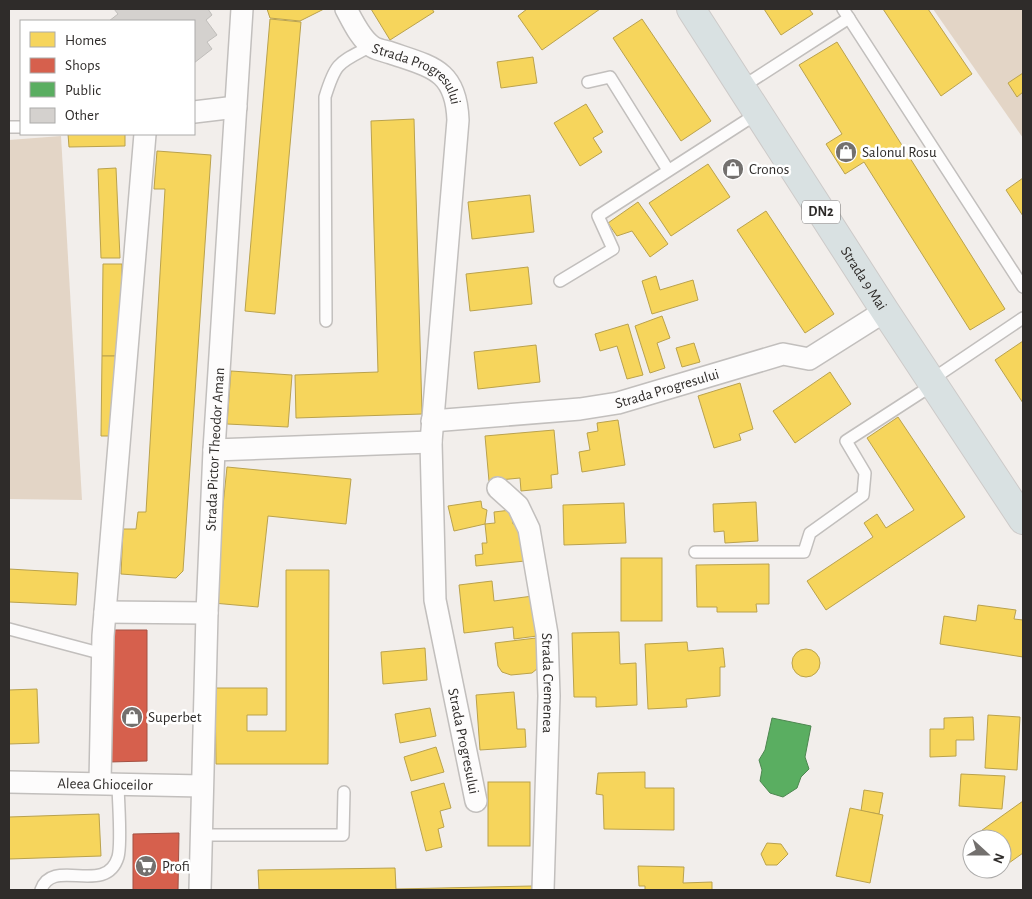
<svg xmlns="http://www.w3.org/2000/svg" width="1032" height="899" viewBox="0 0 1032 899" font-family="'Alegreya Sans',sans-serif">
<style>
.green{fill:#e3d5c6}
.homes{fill:#f6d55c;stroke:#baa24d}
.shops{fill:#d6604d;stroke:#a45042}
.public{fill:#5aae61;stroke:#4d8750}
.building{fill:#d4d1ce;stroke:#c0bebb}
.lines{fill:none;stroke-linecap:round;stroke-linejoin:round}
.service-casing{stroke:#c2bfbd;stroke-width:14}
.minor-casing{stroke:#c2bfbd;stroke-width:24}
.primary-casing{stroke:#cdcac9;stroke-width:30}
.service{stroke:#fdfcfc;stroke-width:11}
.minor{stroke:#fdfcfc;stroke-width:21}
.primary{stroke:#d9e1e2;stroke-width:28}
.labels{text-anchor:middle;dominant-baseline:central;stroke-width:5;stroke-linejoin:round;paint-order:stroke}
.shield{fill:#fff;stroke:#6d6b6a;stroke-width:1}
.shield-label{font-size:14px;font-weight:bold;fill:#2f2c2a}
.street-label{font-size:15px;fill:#2f2c2a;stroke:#fff}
.poi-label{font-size:15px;fill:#2f2c2a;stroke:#fff;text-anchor:start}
</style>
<rect width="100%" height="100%" fill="#f2eeeb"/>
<g class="green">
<path d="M933 9H1023V138Z"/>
<path d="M61 136 82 500 9 499V140Z"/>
</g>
<g class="homes">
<path d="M267 9H324L300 21 270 18Z"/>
<path d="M371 9H432L434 12 390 40Z"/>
<path d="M527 9H600L542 50 518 16Z"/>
<path d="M764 9H809L813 14 781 35Z"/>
<path d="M883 9H928L972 74 941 96Z"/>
<path d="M270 19 301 22 275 314 245 311Z"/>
<path d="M642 19 711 121 681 141 613 38Z"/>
<path d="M837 42 1005 309 970 330 864 162 845 174 826 144 842 134 799 65Z"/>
<path d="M533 57 537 83 501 88 497 62Z"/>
<path d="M1023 73V92L1017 97 1008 83Z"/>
<path d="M586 104 603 132 593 138 602 152 580 166 554 123Z"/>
<path d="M414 119 422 414 296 418 295 375 378 372 371 121Z"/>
<path d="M68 134H125V146L69 147Z"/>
<path d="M157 151 211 155 183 571 176 578 121 574 123 529H136L138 512H146L165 189H154Z"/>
<path d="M708 164 730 197 671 236 649 203Z"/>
<path d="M116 168 120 258H101L98 169Z"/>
<path d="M1023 178V216L1006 190Z"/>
<path d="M530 195 534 232 472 239 468 202Z"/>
<path d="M638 202 668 244 650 257 632 231 617 236 608 223Z"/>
<path d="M766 211 834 314 805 333 737 230Z"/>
<path d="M103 264H122L120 356H102Z"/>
<path d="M528 267 532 304 470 311 466 274Z"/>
<path d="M656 276 660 290 693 280 698 300 652 314 642 281Z"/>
<path d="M662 316 670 338 657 343 665 368 650 373 635 326Z"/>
<path d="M628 324 643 375 627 379 617 346 600 351 595 334Z"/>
<path d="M1023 341V403L995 360Z"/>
<path d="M694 343 700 362 682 367 676 348Z"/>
<path d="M536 345 540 382 478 389 474 352Z"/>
<path d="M102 356H120L119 436H101Z"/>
<path d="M231 371 292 375 288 427 227 424Z"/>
<path d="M830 372 851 404 795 443 773 411Z"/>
<path d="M740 383 753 429 739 434 741 440 714 448 698 396Z"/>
<path d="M898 417 965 517 826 610 807 581 873 537 864 523 877 514 886 528 914 510 867 438Z"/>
<path d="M618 420 625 465 582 472 579 452 590 450 587 433 598 431 597 423Z"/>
<path d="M554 430 558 474 551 475 552 488 521 491 520 478 489 481 485 436Z"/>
<path d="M227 467 351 479 346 524 268 516 258 607 213 603Z"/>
<path d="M481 501 482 508 487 510 485 524 454 531 448 506Z"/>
<path d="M756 502 758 541 725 543 724 531 714 532 713 504Z"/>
<path d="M624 503 626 543 564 545 563 505Z"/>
<path d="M511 510 513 524 521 523 525 561 476 566 475 555 483 554 482 543H487L485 524 495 523 494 512Z"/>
<rect x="621" y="558" width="41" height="63"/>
<path d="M769 564V604H756L757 612H717V607H697L696 565Z"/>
<path d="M9 569 78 573 76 605 9 602Z"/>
<path d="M286 570H329L328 764H216L215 688H267V715H247V731H286Z"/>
<path d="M492 581 494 601 533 596 537 636 514 639 513 627 464 633 459 585Z"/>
<path d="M978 605 1016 610 1014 619 1023 620V657L940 644 944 616 976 621Z"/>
<path d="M619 632 620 664 636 663 637 705 596 707V697H574L572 633Z"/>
<path d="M536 638 538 668 532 673 511 675 502 672 498 666 495 643Z"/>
<path d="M687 642 688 651 723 648 725 667H720V696L686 699 687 707 648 709 645 644Z"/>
<path d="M425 648 427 680 383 684 381 652Z"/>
<circle cx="806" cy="663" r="14"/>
<path d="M37 689 39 743 9 744V690Z"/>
<path d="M514 692 517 729H525L526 747 480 750 476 695Z"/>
<path d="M430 708 436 736 400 743 395 714Z"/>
<path d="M988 715 1020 717 1017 770 985 768Z"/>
<path d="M973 717 974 740H956V756L930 757V729H944V718Z"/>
<path d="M436 747 444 772 411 781 404 757Z"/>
<path d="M645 772V788H674V830L604 829 603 795 596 794 598 773Z"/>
<path d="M961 774 1005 776 1002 809 959 806Z"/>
<rect x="488" y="782" width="42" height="64"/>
<path d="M444 783 451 808 440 811 444 827 438 829 442 847 426 851 411 792Z"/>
<path d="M864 790 883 793 879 814 861 811Z"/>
<path d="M1023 801V853L1002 868V839L971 838Z"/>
<path d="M850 808 883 815 870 883 836 876Z"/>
<path d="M99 814 101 856 9 859V817Z"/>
<path d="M767 843 781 844 788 854 777 865H766L761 854Z"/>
<path d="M638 866 684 867 683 883 712 882V890H645V886H639Z"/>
<path d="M395 868 396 889 532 886V890H259L258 870Z"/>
</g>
<g class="shops">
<path d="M109 630H147V761L109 762Z"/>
<path d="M179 833 178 890H133V834Z"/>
</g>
<path class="public" d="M772 718 811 726 805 757 809 769 801 777 797 788 783 797 770 793 760 781 762 770 759 760 765 750Z"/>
<path class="building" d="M114 9H208L212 15 206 20 217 35 207 42 212 49 194 63V21H109L118 14Z"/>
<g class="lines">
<g class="service-casing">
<g id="service">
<path d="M843 9 1023 287"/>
<path d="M588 82 610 77 668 170"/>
<path d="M742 87 849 18"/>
<path d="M9 127H21"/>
<path d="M560 281 613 249 598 216 758 113"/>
<path d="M326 321 325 97C336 61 339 63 371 46"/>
<path d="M931 380 1023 318"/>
<path d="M695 552H804L810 533 863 495 865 473 846 441 934 384"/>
<path d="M9 629 103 654"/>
<path d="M201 835H343L344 792"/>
<path d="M41 890C52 856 106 897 118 857 122 843 118 800 118 783"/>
</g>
</g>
<g class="minor-casing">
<g id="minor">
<path id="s1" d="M346 9C352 20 361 40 373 47 378 50 385 51 391 53 432 67 456 70 458 120L431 442 435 600 476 801"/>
<path d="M194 112 236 107"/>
<path id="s2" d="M432 421 580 409 618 403 783 354 809 359 885 311"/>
<path d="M214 450 431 442"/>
<path id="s3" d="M498 488 518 506 529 529 547 634 549 696 543 890"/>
<path d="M105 612 207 613"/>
<path id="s4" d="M9 782 202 786"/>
<path d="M100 782 103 636 145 134"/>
<path id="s5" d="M200 890 207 613 214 450 242 9"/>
</g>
</g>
<g class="primary-casing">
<g id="primary">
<path id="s6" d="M691 9 885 311 1023 520"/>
</g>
</g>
<use href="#service" class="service"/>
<use href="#minor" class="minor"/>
<use href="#primary" class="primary"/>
</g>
<defs>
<g id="shop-disc" transform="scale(1.125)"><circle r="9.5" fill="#73706e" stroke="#fff"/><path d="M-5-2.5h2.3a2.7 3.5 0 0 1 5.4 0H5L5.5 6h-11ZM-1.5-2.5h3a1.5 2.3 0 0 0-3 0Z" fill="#fff"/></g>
<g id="supermarket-disc" transform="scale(1.125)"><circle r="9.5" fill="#73706e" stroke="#fff"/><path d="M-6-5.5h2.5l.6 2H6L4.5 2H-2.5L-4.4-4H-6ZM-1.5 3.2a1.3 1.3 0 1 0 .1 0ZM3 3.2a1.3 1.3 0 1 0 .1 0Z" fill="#fff"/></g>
</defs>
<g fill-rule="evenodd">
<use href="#shop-disc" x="846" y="152"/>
<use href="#shop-disc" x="733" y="169"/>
<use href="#shop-disc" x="132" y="717"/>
<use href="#supermarket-disc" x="146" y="866"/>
</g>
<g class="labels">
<rect class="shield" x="802" y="200.5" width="38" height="23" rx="4"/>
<g class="shield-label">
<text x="821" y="212">DN2</text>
</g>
<g class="street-label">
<text stroke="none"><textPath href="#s1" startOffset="101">Strada Progresului</textPath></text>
<text stroke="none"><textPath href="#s6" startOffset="320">Strada 9 Mai</textPath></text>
<text stroke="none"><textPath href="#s2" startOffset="238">Strada Progresului</textPath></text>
<text stroke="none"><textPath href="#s5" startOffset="441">Strada Pictor Theodor Aman</textPath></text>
<text stroke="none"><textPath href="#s3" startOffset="208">Strada Cremenea</textPath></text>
<text stroke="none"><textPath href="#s1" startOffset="796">Strada Progresului</textPath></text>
<text stroke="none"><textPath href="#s4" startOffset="96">Aleea Ghioceilor</textPath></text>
</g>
<g class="poi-label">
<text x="862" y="152">Salonul Rosu</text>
<text x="749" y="169">Cronos</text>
<text x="148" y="717">Superbet</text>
<text x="162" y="866">Profi</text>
</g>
</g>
<rect width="1032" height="899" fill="none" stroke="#2f2c2a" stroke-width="20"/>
<rect x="20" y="20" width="175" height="115" fill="#ffffff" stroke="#acabaa"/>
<rect x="30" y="32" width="25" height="15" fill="#f6d55c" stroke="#acabaa"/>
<text x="65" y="45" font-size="15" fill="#2f2c2a">Homes</text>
<rect x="30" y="58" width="25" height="15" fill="#d6604d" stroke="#acabaa"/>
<text x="65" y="70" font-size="15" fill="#2f2c2a">Shops</text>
<rect x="30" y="82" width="25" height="15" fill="#5aae61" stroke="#acabaa"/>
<text x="65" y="95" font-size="15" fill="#2f2c2a">Public</text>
<rect x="30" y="108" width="25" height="15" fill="#d4d1ce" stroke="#acabaa"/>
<text x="65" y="120" font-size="15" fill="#2f2c2a">Other</text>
<g transform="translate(987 854) rotate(111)"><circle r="24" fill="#ffffff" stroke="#acabaa"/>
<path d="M0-4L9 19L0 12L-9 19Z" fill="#73706e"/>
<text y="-8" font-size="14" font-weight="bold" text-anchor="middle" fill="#2f2c2a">N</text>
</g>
</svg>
